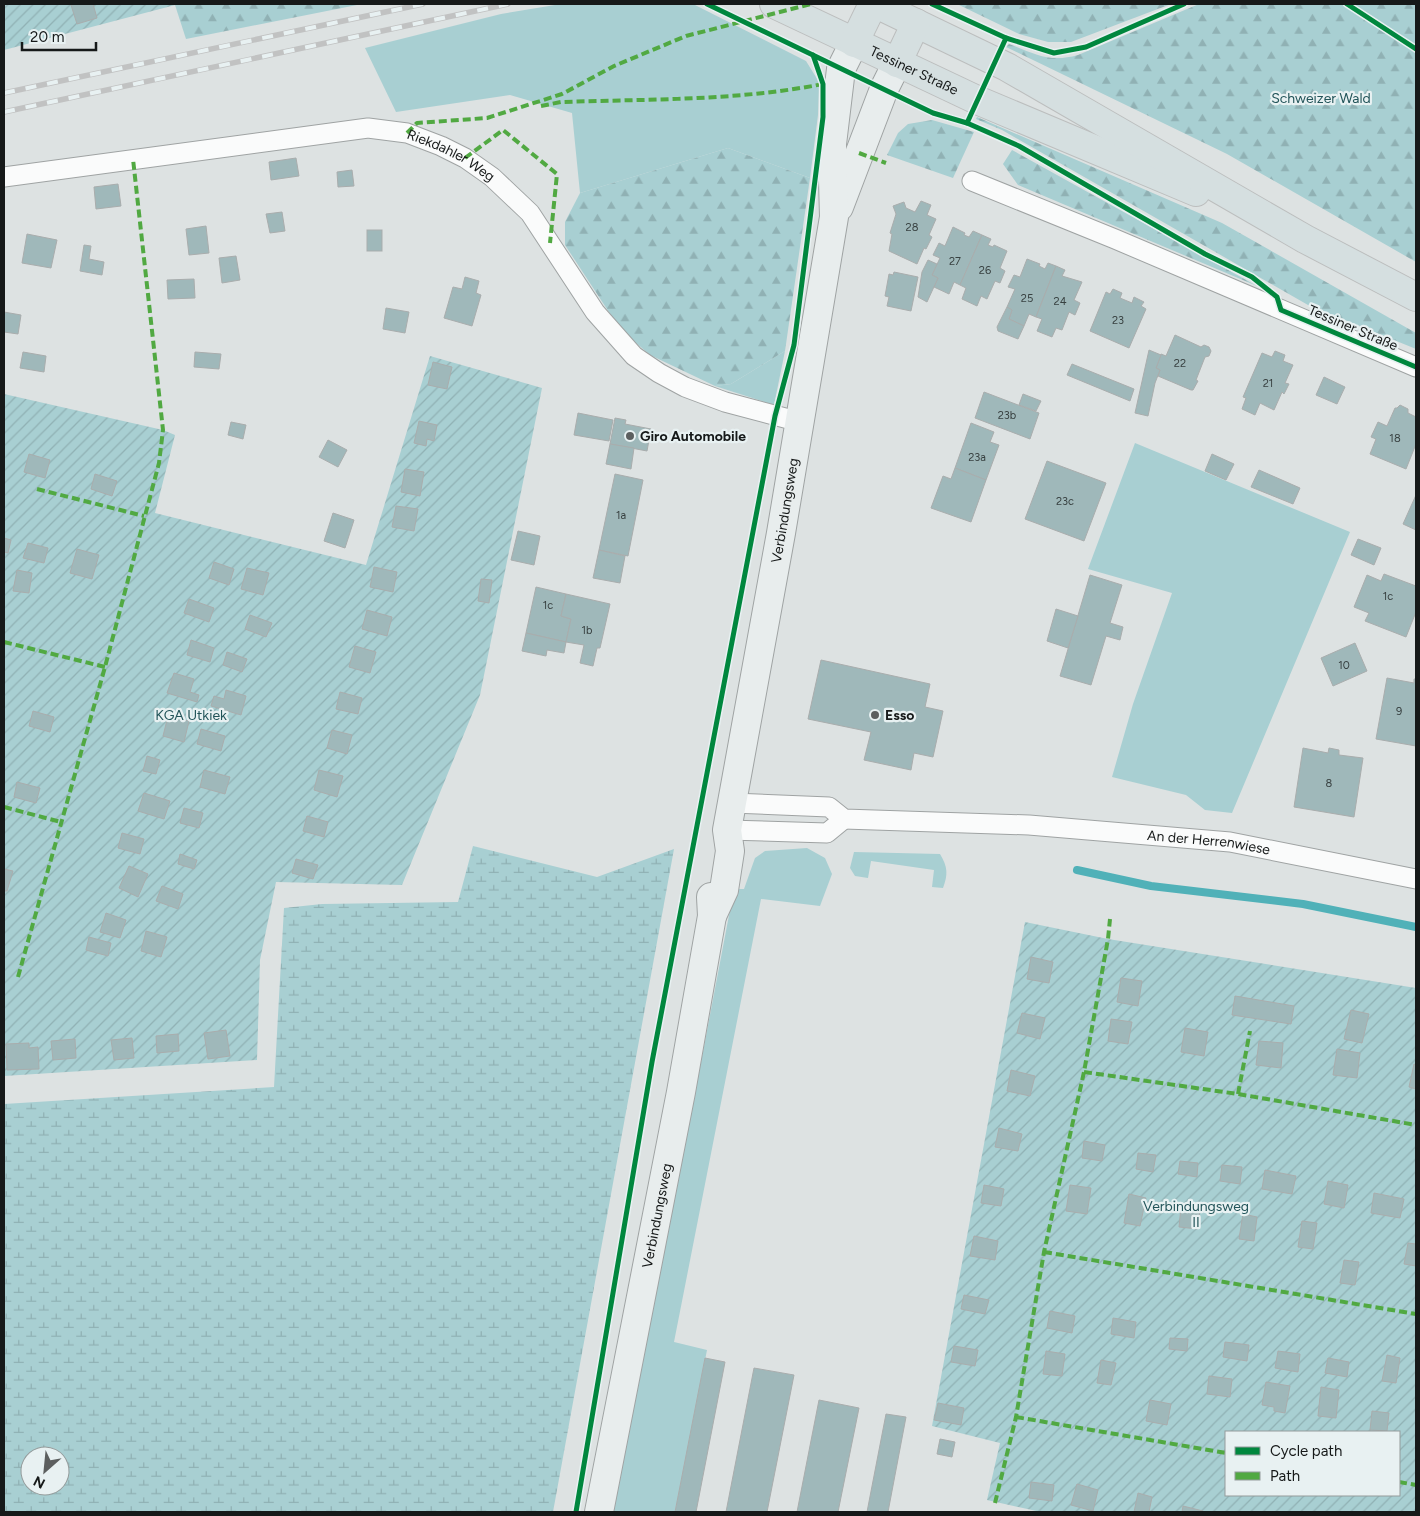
<svg xmlns="http://www.w3.org/2000/svg" width="1420" height="1516" viewBox="0 0 1420 1516" font-family="Figtree,sans-serif">
<style>
.grass{fill:#a8cfd2}
.forest{fill:url(#forest-firs)}
.wetland{fill:url(#wetland-marsh);fill-rule:evenodd}
.garden{fill:url(#garden-furrows);fill-rule:evenodd}
.lines{fill:none;stroke-linecap:round;stroke-linejoin:round}
.stream{stroke:#50b1b8;stroke-width:8}
.building{fill:#9fb8ba;stroke:#a9adad}
.street-casing{stroke:#9fa3a3;stroke-width:21}
.secondary-casing{stroke:#9fa3a3;stroke-width:30}
.primary-casing{stroke:#bcbebe;stroke-width:30}
.street{stroke:#fafbfb;stroke-width:19}
.secondary{stroke:#e8eded;stroke-width:28}
.primary{stroke:#d5dfe0;stroke-width:28}
.rail-casing{stroke:#c1c2c2;stroke-width:5.5}
.rail{stroke:#e8f1f2;stroke-width:4;stroke-dasharray:11;stroke-linecap:butt}
.quiet{stroke:#51a942;stroke-width:4;stroke-dasharray:8 4;stroke-linecap:butt}
.cycleway-casing{stroke:#e8f1f2;stroke-width:8}
.cycleway{stroke:#00873e;stroke-width:5}
.poi-dot{fill:#5c5f5f;stroke:#e8f1f2;stroke-width:2}
.labels{text-anchor:middle;dominant-baseline:central;stroke-width:4.5;stroke-linejoin:round;paint-order:stroke}
.number-label{font-size:11px;fill:#384141}
.street-label{font-size:14px;fill:#161919;stroke:#e8f1f2}
.park-label{font-size:14px;fill:#225459;stroke:#e8f1f2}
.poi-label{font-size:14px;font-weight:bold;fill:#161919;stroke:#e8f1f2;text-anchor:start}
</style>
<defs>
<pattern id="forest-firs" width="22" height="20" patternUnits="userSpaceOnUse" patternTransform="scale(1.25)"><rect width="22" height="20" fill="#a8cfd2"/><path d="M5 1l3.5 6h-7zM16 11l3.5 6h-7z" fill="#90b1b4"/></pattern>
<pattern id="wetland-marsh" width="20" height="14" patternUnits="userSpaceOnUse" patternTransform="scale(1.25)"><rect width="20" height="14" fill="#a8cfd2"/><path d="M1 5h8M5 5V1M11 12h8M15 12V8" fill="none" stroke="#90b1b4"/></pattern>
<pattern id="garden-furrows" width="10" height="10" patternUnits="userSpaceOnUse" patternTransform="scale(1.25)"><rect width="10" height="10" fill="#a8cfd2"/><path d="M-1 1l2-2M0 10L10 0M9 11l2-2" fill="none" stroke="#90b1b4"/></pattern>
</defs>
<rect width="100%" height="100%" fill="#dde2e2"/>
<g class="grass">
<path d="M561 4H693L806 61 819 82 818 115 810 178 728 148 580 193 572 113 510 95 396 112 365 48 501 14Z"/>
<path d="M785 351 774 405 715 386 731 384Z"/>
<path d="M1135 443 1350 532 1232 813 1205 810 1186 795 1112 777 1133 704 1172 593 1088 569Z"/>
<path d="M807 848 825 858 832 874 820 906 761 899 674 1342 707 1350 675 1512H612L702 1057 734 889H744L755 858 765 851Z"/>
<path d="M854 852 940 854C948 867 948 875 943 888L932 887 934 870 871 861 868 878 855 876 850 868Z"/>
</g>
<g class="forest">
<path d="M179 4H362L186 39 175 5Z"/>
<path d="M957 4H1171L1071 42H1048L1019 34Z"/>
<path d="M1199 4H1416V262L1227 154 1006 47 1009 44C1036 54 1049 63 1078 55Z"/>
<path d="M977 117 1222 223 1416 333V349L1308 305 1002 130 976 119Z"/>
<path d="M932 120 974 132 953 178 887 155 898 133 908 124Z"/>
<path d="M728 148 810 178 785 351 731 384 715 386 650 355 620 329 565 245V222L580 193Z"/>
<path d="M1012 150 1257 286 1018 185 1003 164Z"/>
</g>
<path class="wetland" d="M473 846 597 877 674 849 553 1512H4V1104L274 1087 284 908 322 904 458 902ZM30 1456H60V1486H30Z"/>
<g class="garden">
<path d="M4 4H179L4 50Z"/>
<path d="M430 356 542 388 480 695 402 885 276 882 260 960 257 1060 4 1076V394L163 430 175 435 155 513 366 565Z"/>
<path d="M1025 922 1108 939 1416 988V1512H1041L987 1500 1000 1443 932 1426ZM1226 1432H1399V1495H1226Z"/>
</g>
<g class="lines">
<path class="stream" d="M1077 870 1151 886 1303 904 1416 927"/>
</g>
<g class="building">
<path d="M77 4H93L97 18 77 24 71 5Z"/>
<path d="M296 158 299 176 271 180 269 162Z"/>
<path d="M352 170 354 186 338 187 337 172Z"/>
<path d="M118 184 121 206 96 209 94 187Z"/>
<path d="M921 201 931 205 927 215 936 219 929 235 932 237 926 249 924 248 917 264 889 251 892 234 890 233 896 214 893 206 904 202 906 208 915 212Z"/>
<path d="M282 212 285 231 270 233 266 214Z"/>
<path d="M206 226 209 253 189 255 186 229Z"/>
<path d="M953 227 965 233 964 235 969 237 973 231 982 235 960 285 954 282 949 294 934 287 938 278 932 275 940 258 933 255 939 243 945 246Z"/>
<rect x="367" y="230" width="15" height="21"/>
<path d="M27 234 57 240 51 268 22 263Z"/>
<path d="M982 235 991 239 988 245 993 247 994 245 1007 251 1000 268 1005 271 1000 283 995 281 987 299 981 296 977 306 962 299 966 288 960 285Z"/>
<path d="M84 245 91 246 89 259 104 262 102 275 80 271Z"/>
<path d="M236 256 240 280 222 283 219 258Z"/>
<path d="M1027 259 1040 264 1039 266 1045 269 1048 263 1056 266 1036 317 1029 314 1024 326 1009 319 1012 310 1007 307 1015 289 1008 287 1014 275 1020 277Z"/>
<path d="M928 260 937 264 932 275 938 278 927 302 918 297 922 272Z"/>
<path d="M1056 266 1065 270 1062 276 1082 282 1074 300 1080 303 1075 315 1069 312 1062 330 1056 328 1052 337 1037 331 1042 319 1036 317Z"/>
<path d="M894 272 918 277 911 311 887 306 889 297 885 296 889 274 893 275Z"/>
<path d="M465 277 479 281 476 293 481 295 472 326 444 318 453 287 462 289Z"/>
<path d="M194 279 195 298 168 299 167 280Z"/>
<path d="M1113 289 1122 293 1120 298 1132 303 1134 297 1144 302 1141 306 1146 309 1129 348 1090 331 1106 292 1110 294Z"/>
<path d="M1007 307 1012 310 1009 319 1024 326 1018 339 998 331 997 327Z"/>
<path d="M386 308 409 312 405 333 383 329Z"/>
<path d="M4 312 21 315 18 334 4 332Z"/>
<path d="M1175 335 1201 347 1204 345 1209 347 1211 351 1209 356 1205 357 1196 380 1198 381 1193 390H1191L1158 376 1160 370 1156 368 1161 354 1166 356Z"/>
<path d="M1149 350 1161 355 1156 368 1160 370 1155 383 1148 416 1135 413Z"/>
<path d="M1275 351 1285 355 1283 361 1293 365 1285 383 1289 384 1284 394 1282 392 1274 410 1260 403 1255 415 1242 409 1246 398 1243 397 1262 353 1272 357Z"/>
<path d="M23 352 46 356 44 372 20 368Z"/>
<path d="M195 352 221 354 219 369 194 367Z"/>
<path d="M433 362 452 367 447 389 428 385Z"/>
<path d="M1072 364 1134 389 1130 401 1067 375Z"/>
<path d="M1324 377 1345 387 1337 404 1316 395Z"/>
<path d="M984 392 1039 413 1030 439 975 418Z"/>
<path d="M1023 394 1041 401 1036 411 1019 405Z"/>
<path d="M1400 405 1408 409V413L1416 417V444L1406 469 1370 454 1376 439 1371 437 1378 422 1387 426 1395 408H1397Z"/>
<path d="M578 413 613 420 609 441 574 435Z"/>
<path d="M615 418 626 420 625 424 651 429 647 451 610 444Z"/>
<path d="M419 421 437 425 434 441 427 439 426 446 414 443Z"/>
<path d="M231 422 246 425 243 439 228 435Z"/>
<path d="M971 423 994 432 990 442 999 445 986 480 955 468Z"/>
<path d="M328 440 347 450 338 467 319 457Z"/>
<path d="M610 444 634 448 631 469 606 464Z"/>
<path d="M29 454 50 460 45 478 24 472Z"/>
<path d="M1212 454 1234 464 1226 480 1205 471Z"/>
<path d="M1047 461 1106 483 1084 541 1025 519Z"/>
<path d="M955 468 986 480 971 522 931 508 943 476 951 479Z"/>
<path d="M405 469 424 472 420 496 401 492Z"/>
<path d="M1259 470 1300 488 1293 504 1251 487Z"/>
<path d="M95 474 117 481 112 496 91 489Z"/>
<path d="M615 474 643 480 628 556 599 550Z"/>
<path d="M1416 495V530L1403 524Z"/>
<path d="M396 506 418 509 414 531 392 527Z"/>
<path d="M333 513 354 520 345 548 324 541Z"/>
<path d="M518 531 540 536 534 565 511 560Z"/>
<path d="M4 538 11 540 8 553 4 552Z"/>
<path d="M1358 539 1381 548 1374 565 1351 555Z"/>
<path d="M28 543 48 548 44 563 23 558Z"/>
<path d="M77 549 99 555 92 579 70 573Z"/>
<path d="M599 550 625 556 620 583 593 578Z"/>
<path d="M214 562 234 569 229 585 209 578Z"/>
<path d="M374 567 397 572 393 592 370 587Z"/>
<path d="M247 568 269 573 263 595 241 589Z"/>
<path d="M17 570 32 573 29 593 13 591Z"/>
<path d="M1384 574 1416 586V612L1406 637 1365 621 1369 613 1354 607 1367 575 1381 581Z"/>
<path d="M1090 575 1122 585 1110 623 1123 627 1120 640 1106 636 1091 685 1060 676Z"/>
<path d="M481 579 492 580 489 603 478 601Z"/>
<path d="M536 587 566 594 561 616 571 619 566 642 526 633Z"/>
<path d="M566 594 610 604 600 648H597L593 666 580 663 584 645 566 642 571 619 561 616Z"/>
<path d="M189 599 214 608 209 622 184 613Z"/>
<path d="M1056 609 1078 616 1068 648 1047 641Z"/>
<path d="M367 610 392 617 387 636 362 629Z"/>
<path d="M250 615 272 623 266 637 245 629Z"/>
<path d="M526 633 566 642 564 653 547 650 546 656 522 651Z"/>
<path d="M191 640 214 648 210 662 187 655Z"/>
<path d="M1355 643 1367 671 1333 686 1321 658Z"/>
<path d="M355 646 376 652 370 673 349 667Z"/>
<path d="M227 652 247 659 242 672 223 665Z"/>
<path d="M821 660 930 684 925 707 943 711 933 757 914 753 911 770 864 760 871 732 808 719Z"/>
<path d="M174 673 194 679 190 692 199 695 197 702 167 693Z"/>
<path d="M1387 678 1414 683V679H1416V746L1376 739Z"/>
<path d="M226 690 246 696 241 715 211 706 214 696 224 699Z"/>
<path d="M340 692 362 698 358 714 336 709Z"/>
<path d="M33 711 54 717 50 732 29 726Z"/>
<path d="M168 716 189 721 184 742 163 736Z"/>
<path d="M201 729 225 736 221 751 197 744Z"/>
<path d="M332 730 352 735 347 754 327 748Z"/>
<path d="M1303 748 1328 753 1329 748 1339 750V755L1363 758 1354 817 1294 807Z"/>
<path d="M147 756 160 760 156 774 143 771Z"/>
<path d="M204 770 230 777 225 794 200 787Z"/>
<path d="M319 770 343 776 337 797 314 790Z"/>
<path d="M17 782 40 788 36 803 14 797Z"/>
<path d="M144 793 170 801 164 819 138 811Z"/>
<path d="M184 808 203 813 199 828 180 823Z"/>
<path d="M307 816 328 822 324 837 303 831Z"/>
<path d="M122 833 144 839 140 854 118 848Z"/>
<path d="M180 854 197 860 194 869 178 864Z"/>
<path d="M296 859 318 865 313 879 292 873Z"/>
<path d="M129 866 148 874 138 897 119 888Z"/>
<path d="M4 869 13 871 7 891H4Z"/>
<path d="M162 886 183 894 178 909 156 901Z"/>
<path d="M106 913 126 920 120 938 100 932Z"/>
<path d="M146 931 167 937 161 957 141 951Z"/>
<path d="M89 937 111 943 108 956 86 950Z"/>
<path d="M1031 957 1053 962 1049 983 1027 979Z"/>
<path d="M1121 978 1142 981 1138 1006 1117 1002Z"/>
<path d="M1235 996 1294 1006 1291 1024 1232 1015Z"/>
<path d="M1351 1010 1369 1014 1362 1043 1344 1039Z"/>
<path d="M1022 1013 1045 1018 1040 1039 1017 1033Z"/>
<path d="M1111 1019 1132 1022 1128 1044 1108 1041Z"/>
<path d="M1185 1028 1208 1032 1204 1056 1181 1052Z"/>
<path d="M226 1030 230 1056 208 1059 204 1033Z"/>
<path d="M178 1034 179 1051 157 1053 156 1036Z"/>
<path d="M132 1038 134 1058 114 1060 111 1040Z"/>
<path d="M75 1039 76 1058 53 1060 51 1041Z"/>
<path d="M1259 1041 1283 1043 1281 1068 1256 1065Z"/>
<path d="M29 1043V1048L38 1047 39 1069 7 1070 6 1044Z"/>
<path d="M1337 1049 1360 1053 1357 1078 1333 1075Z"/>
<path d="M1414 1064 1416 1065V1089L1409 1087Z"/>
<path d="M1011 1070 1035 1076 1030 1096 1007 1091Z"/>
<path d="M999 1128 1022 1134 1018 1151 995 1147Z"/>
<path d="M1084 1141 1105 1145 1102 1161 1082 1158Z"/>
<path d="M1138 1153 1156 1155 1153 1172 1136 1169Z"/>
<path d="M1180 1161 1198 1163 1197 1177 1178 1174Z"/>
<path d="M1222 1165 1242 1167 1240 1184 1220 1181Z"/>
<path d="M1265 1170 1296 1176 1292 1194 1262 1189Z"/>
<path d="M1328 1181 1348 1185 1344 1208 1324 1204Z"/>
<path d="M984 1185 1004 1189 1001 1206 981 1203Z"/>
<path d="M1070 1185 1091 1188 1087 1214 1066 1211Z"/>
<path d="M1374 1193 1404 1199 1400 1218 1371 1213Z"/>
<path d="M1129 1194 1146 1198 1140 1226 1124 1223Z"/>
<path d="M1181 1207 1200 1209 1198 1229 1179 1227Z"/>
<path d="M1243 1214 1257 1217 1254 1241 1239 1239Z"/>
<path d="M1302 1221 1317 1223 1313 1249 1298 1247Z"/>
<path d="M974 1236 998 1241 995 1260 970 1256Z"/>
<path d="M1408 1243 1416 1244V1266L1404 1264Z"/>
<path d="M1344 1260 1359 1262 1355 1285 1340 1283Z"/>
<path d="M964 1295 989 1300 985 1314 961 1309Z"/>
<path d="M1050 1311 1075 1316 1072 1333 1047 1328Z"/>
<path d="M1113 1318 1136 1322 1134 1338 1111 1334Z"/>
<path d="M1170 1338 1188 1339 1187 1351 1169 1349Z"/>
<path d="M1225 1342 1249 1345 1247 1361 1223 1357Z"/>
<path d="M954 1346 978 1350 975 1366 951 1362Z"/>
<path d="M1046 1351 1065 1354 1062 1376 1043 1374Z"/>
<path d="M1278 1351 1300 1354 1298 1372 1275 1368Z"/>
<path d="M1387 1355 1400 1358 1396 1383 1382 1381Z"/>
<path d="M705 1358 725 1362 696 1512H675Z"/>
<path d="M1328 1358 1349 1362 1347 1377 1325 1373Z"/>
<path d="M1101 1360 1116 1363 1111 1385 1097 1383Z"/>
<path d="M754 1368 794 1375 767 1512H726Z"/>
<path d="M1209 1376 1232 1379 1230 1397 1207 1394Z"/>
<path d="M1266 1382 1290 1386 1285 1413 1274 1411V1407L1262 1405Z"/>
<path d="M1321 1387 1339 1390 1336 1418 1318 1416Z"/>
<path d="M819 1400 859 1408 838 1512H797Z"/>
<path d="M1150 1400 1171 1404 1167 1425 1146 1421Z"/>
<path d="M938 1403 964 1408 961 1425 934 1420Z"/>
<path d="M1372 1411 1389 1413 1387 1431 1370 1430Z"/>
<path d="M886 1414 906 1417 888 1512H867Z"/>
<path d="M940 1439 955 1442 952 1457 937 1454Z"/>
<path d="M1031 1482 1054 1485 1052 1501 1029 1498Z"/>
<path d="M1077 1484 1098 1490 1093 1511 1071 1505Z"/>
<path d="M1138 1493 1152 1497 1149 1512H1134Z"/>
<path d="M1183 1506 1203 1511V1512H1182Z"/>
</g>
<g class="lines">
<g class="street-casing">
<g id="street">
<path id="s1" d="M4 177 368 128 407 133 441 146 465 158 492 177 530 213 595 312 634 356 659 373 685 387 725 402 800 422"/>
<path d="M972 181 1115 239 1416 367"/>
<path id="s2" d="M732 803 829 807 844 819 1029 825 1230 842 1416 879"/>
<path d="M727 830 827 833 844 819"/>
</g>
</g>
<g class="secondary-casing">
<g id="secondary">
<path d="M839 207 884 89 897 63"/>
<path id="s3" d="M712 916 724 890 730 851 727 830 781 533 834 217 832 144 841 69 854 43"/>
<path id="s4" d="M599 1512 681 1092 712 916 711 897"/>
</g>
</g>
<g class="primary-casing">
<g id="primary">
<path id="s5" d="M774 4 977 100 1196 192"/>
<path d="M876 4 1007 67 1305 239 1416 297"/>
<path d="M854 43 873 4"/>
<path d="M897 63 916 23"/>
</g>
</g>
<use href="#street" class="street"/>
<use href="#secondary" class="secondary"/>
<use href="#primary" class="primary"/>
<g class="rail-casing">
<g id="rail">
<path d="M4 93 423 4"/>
<path d="M4 112 508 4"/>
</g>
</g>
<use href="#rail" class="rail"/>
<g class="quiet">
<path d="M541 106 561 102C648 99 737 101 823 84"/>
<path d="M407 133 417 123 487 118 562 94 614 66 686 36 811 4"/>
<path d="M859 153 886 163"/>
<path d="M465 158 503 130 557 174 550 243"/>
<path d="M37 489 144 516"/>
<path d="M4 642 105 667"/>
<path d="M4 807 61 822"/>
<path d="M18 977 105 667 159 463 163 430 133 159"/>
<path d="M1084 1072 1238 1094 1416 1125"/>
<path d="M1238 1094 1250 1031"/>
<path d="M1044 1252 1416 1314"/>
<path d="M1016 1417 1226 1453"/>
<path d="M1399 1482 1416 1485"/>
<path d="M995 1503 1016 1417 1044 1252 1084 1072 1108 939 1110 919"/>
</g>
<g class="cycleway-casing">
<g id="cycleway">
<path d="M707 4 933 113 967 123 1019 146 1205 254 1252 277 1277 297 1281 310 1416 367"/>
<path d="M932 4 1006 38 1054 53 1086 47 1184 4"/>
<path d="M1347 4 1416 49"/>
<path d="M967 123 1006 38"/>
<path d="M576 1512 652 1062 775 416 794 345 823 117V84L813 55"/>
</g>
</g>
<use href="#cycleway" class="cycleway"/>
</g>
<g class="poi-dot">
<circle cx="630" cy="436" r="5"/>
<circle cx="875" cy="715" r="5"/>
</g>
<g class="labels">
<g class="number-label">
<text x="912" y="227">28</text>
<text x="955" y="261">27</text>
<text x="985" y="270">26</text>
<text x="1027" y="298">25</text>
<text x="1060" y="301">24</text>
<text x="1118" y="320">23</text>
<text x="1180" y="363">22</text>
<text x="1268" y="383">21</text>
<text x="1007" y="415">23b</text>
<text x="1395" y="438">18</text>
<text x="977" y="457">23a</text>
<text x="1065" y="501">23c</text>
<text x="621" y="515">1a</text>
<text x="1388" y="596">1c</text>
<text x="548" y="605">1c</text>
<text x="587" y="630">1b</text>
<text x="1344" y="665">10</text>
<text x="1399" y="711">9</text>
<text x="1329" y="783">8</text>
</g>
<g class="street-label">
<text stroke="none"><textPath href="#s5" startOffset="155">Tessiner Straße</textPath></text>
<text stroke="none"><textPath href="#s1" startOffset="456">Riekdahler Weg</textPath></text>
<text transform="translate(1353 328) rotate(23)">Tessiner Straße</text>
<text stroke="none"><textPath href="#s3" startOffset="414">Verbindungsweg</textPath></text>
<text stroke="none"><textPath href="#s2" startOffset="482">An der Herrenwiese</textPath></text>
<text stroke="none"><textPath href="#s4" startOffset="302">Verbindungsweg</textPath></text>
</g>
<g class="park-label">
<text x="1321" y="98">Schweizer Wald</text>
<text x="191" y="715">KGA Utkiek</text>
<text x="1196" y="1206">Verbindungsweg<tspan x="1196" dy="16">II</tspan></text>
</g>
<g class="poi-label">
<text x="640" y="436">Giro Automobile</text>
<text x="885" y="715">Esso</text>
</g>
</g>
<rect width="1420" height="1516" fill="none" stroke="#161919" stroke-width="10"/>
<rect x="1225" y="1431" width="175" height="65" fill="#e8f1f2" stroke="#949b9b"/>
<rect x="1235" y="1447" width="25" height="8" fill="#00873e" stroke="#949b9b"/>
<text x="1270" y="1456" font-size="15" fill="#161919">Cycle path</text>
<rect x="1235" y="1472" width="25" height="8" fill="#51a942" stroke="#949b9b"/>
<text x="1270" y="1481" font-size="15" fill="#161919">Path</text>
<g transform="translate(45 1471) rotate(207)"><circle r="24" fill="#e8f1f2" stroke="#949b9b"/>
<path d="M0-4L9 19L0 12L-9 19Z" fill="#5c5f5f"/>
<text y="-8" font-size="14" font-weight="bold" text-anchor="middle" fill="#161919">N</text>
</g>
<path d="M22 42v8h74v-8" fill="none" stroke="#161919" stroke-width="2.5"/>
<text x="30" y="42" font-size="15" fill="#161919" stroke="#e8f1f2" stroke-width="4" paint-order="stroke">20 m</text>
</svg>
